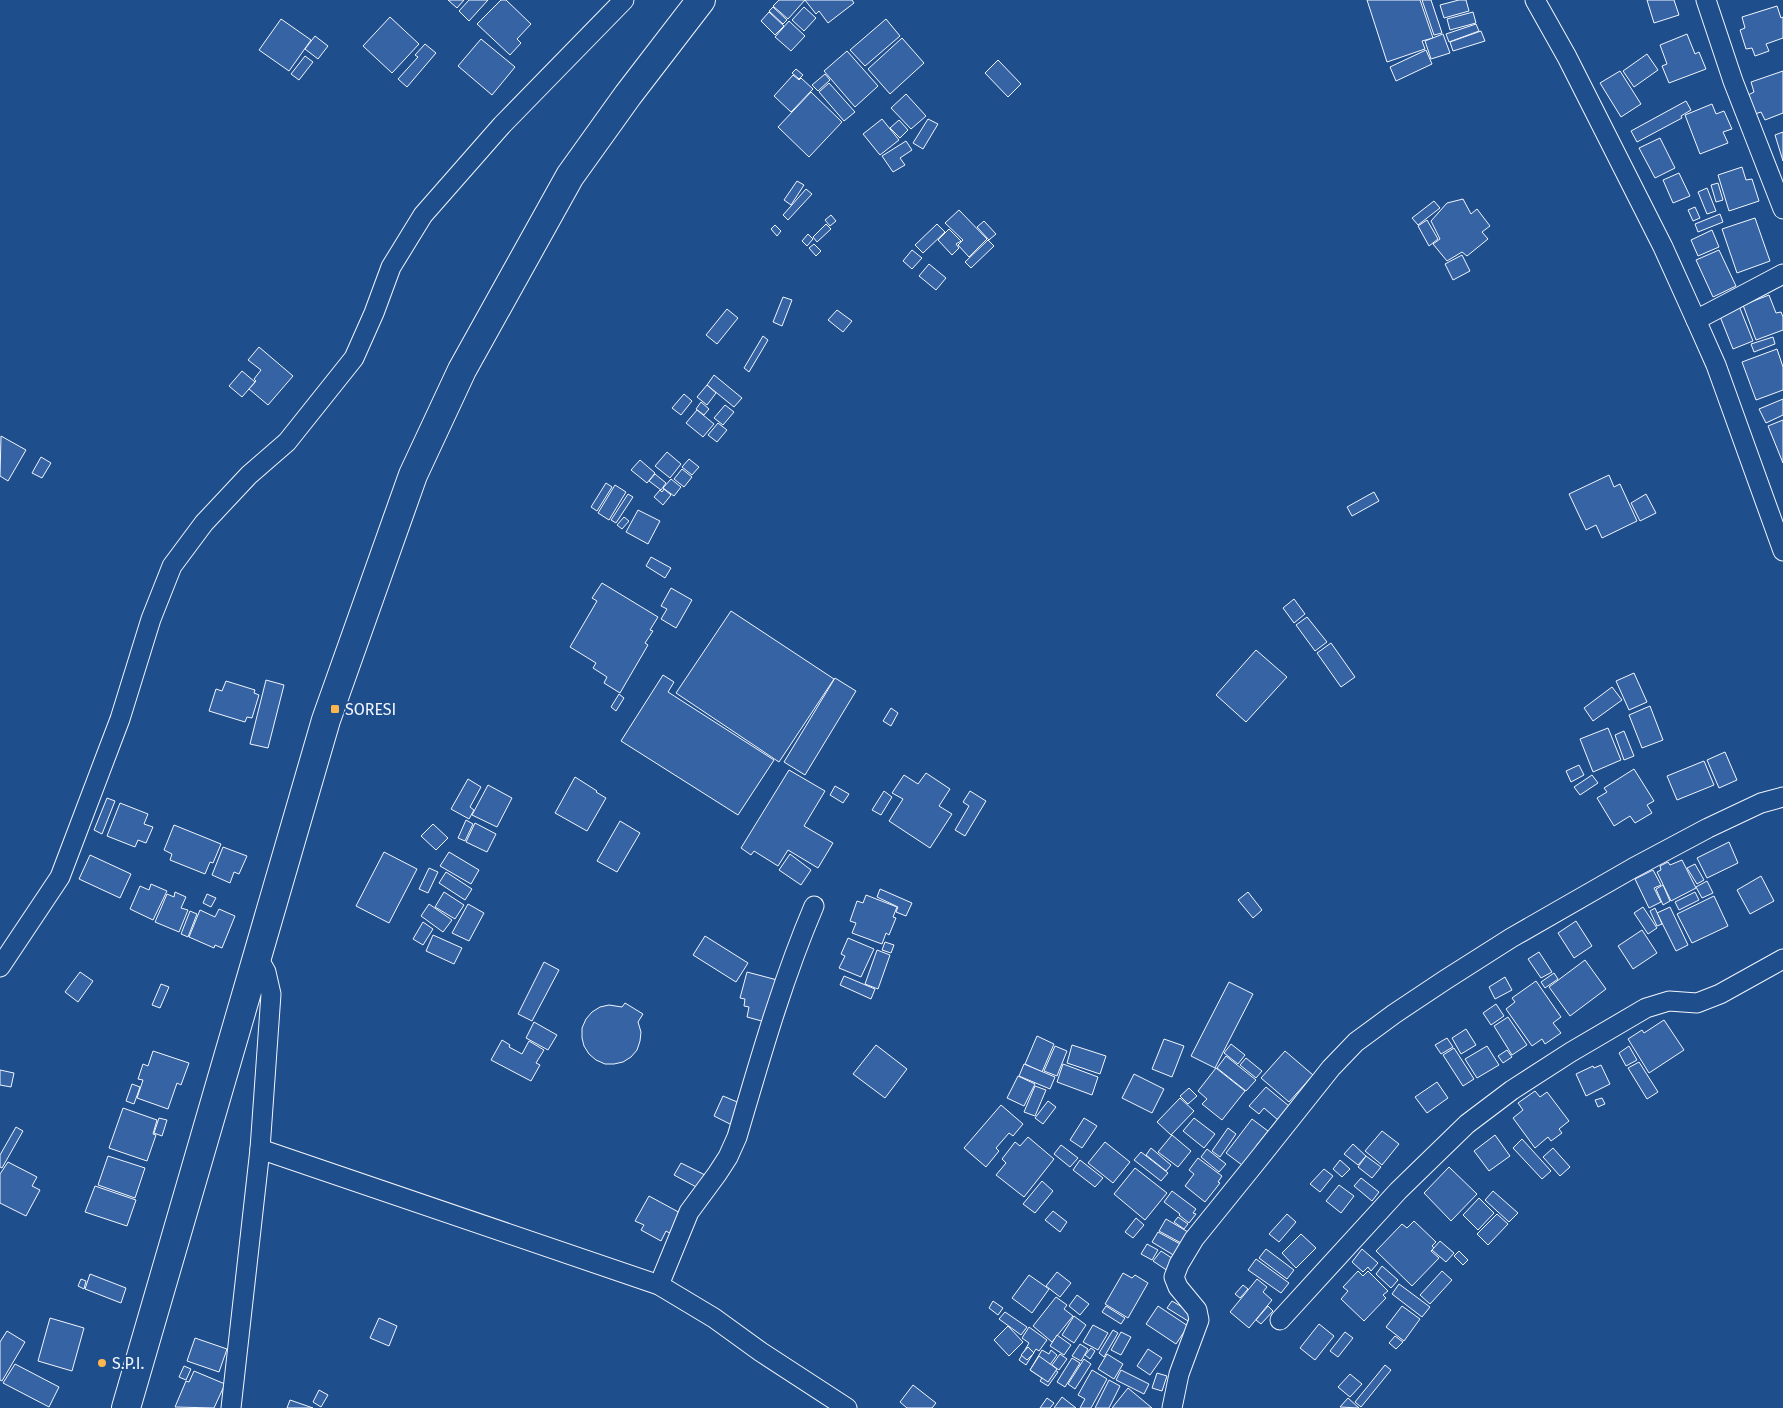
<svg xmlns="http://www.w3.org/2000/svg" width="1783" height="1408" viewBox="0 0 1783 1408" font-family="'Fira Sans',sans-serif">
<style>
.building{fill:#3563a3;stroke:#f2f6ff}
.lines{fill:none;stroke-linecap:round;stroke-linejoin:round}
.minor-casing{stroke:#f2f6ff;stroke-width:21}
.trunk-casing{stroke:#f2f6ff;stroke-width:30}
.minor{stroke:#1f4e8c;stroke-width:19}
.trunk{stroke:#1f4e8c;stroke-width:28}
.poi-dot{fill:#ffb74d;stroke:#1f4e8c;stroke-width:2}
.labels{text-anchor:middle;dominant-baseline:central;stroke-width:4;stroke-linejoin:round;paint-order:stroke}
.poi-label{font-size:16px;fill:#f2f6ff;stroke:#1f4e8c;text-anchor:start}
</style>
<rect width="100%" height="100%" fill="#1f4e8c"/>
<g class="building">
<path d="M448 0H464L457 8Z"/>
<path d="M469 0H488L469 21 459 11Z"/>
<path d="M501 0H506L531 24 517 39 521 43 510 55 477 24Z"/>
<path d="M779 0H805L788 19 773 6Z"/>
<path d="M805 0H852L854 3 828 23 819 11 816 14Z"/>
<path d="M1367 0H1420L1433 38 1422 41 1425 49 1387 62Z"/>
<path d="M1422 0H1431L1442 33 1434 35Z"/>
<path d="M1459 0H1466L1469 11 1444 18 1440 5Z"/>
<path d="M1647 0H1674L1679 15 1654 23Z"/>
<path d="M1777 6 1781 18 1783 17V38L1766 44 1769 51 1755 56 1752 48 1746 49 1740 30 1745 28 1742 17Z"/>
<path d="M773 7 787 20 783 24 769 11Z"/>
<path d="M804 7 816 18 804 31 792 20Z"/>
<path d="M769 12 784 26 775 35 761 21Z"/>
<path d="M1473 12 1476 23 1450 30 1447 19Z"/>
<path d="M390 17 419 44 392 73 363 46Z"/>
<path d="M281 19 311 40 289 71 259 50Z"/>
<path d="M886 19 900 36 865 66 850 50Z"/>
<path d="M789 21 805 36 791 51 775 37Z"/>
<path d="M1476 24 1479 31 1449 42 1446 34Z"/>
<path d="M1481 31 1485 41 1453 51 1450 42Z"/>
<path d="M1443 34 1450 53 1431 59 1425 41Z"/>
<path d="M1687 34 1695 54 1699 52 1706 69 1669 83 1662 66 1667 64 1660 45Z"/>
<path d="M315 36 328 46 318 59 305 49Z"/>
<path d="M902 38 924 63 890 94 868 69Z"/>
<path d="M481 39 515 67 492 95 458 66Z"/>
<path d="M425 44 436 53 407 87 398 79 418 57 415 55Z"/>
<path d="M1426 50 1432 64 1396 81 1390 67Z"/>
<path d="M847 51 878 86 855 107 824 71Z"/>
<path d="M1647 54 1658 70 1634 87 1623 71Z"/>
<path d="M305 56 313 62 299 80 291 74Z"/>
<path d="M998 60 1021 84 1008 97 985 73Z"/>
<path d="M796 69 803 75 799 79 792 73Z"/>
<path d="M1620 71 1641 104 1621 117 1600 83Z"/>
<path d="M1783 71V113L1765 120 1761 112 1755 114 1748 95 1754 92 1751 82Z"/>
<path d="M825 74 830 80 818 91 812 85Z"/>
<path d="M793 75 799 80 801 78 813 89 791 112 774 96Z"/>
<path d="M829 83 855 112 844 121 819 92Z"/>
<path d="M811 92 842 122 809 157 778 127Z"/>
<path d="M906 94 926 116 911 129 891 108Z"/>
<path d="M1686 101 1691 110 1681 116 1682 118 1637 142 1631 131Z"/>
<path d="M1712 104 1716 114 1724 111 1732 129 1723 132 1728 143 1700 154 1685 115Z"/>
<path d="M882 119 899 140 880 155 863 134Z"/>
<path d="M928 119 938 124 923 149 913 143Z"/>
<path d="M899 120 908 130 900 138 890 128Z"/>
<path d="M1783 132V161L1775 135Z"/>
<path d="M1660 138 1675 168 1655 178 1639 148Z"/>
<path d="M906 141 912 150 900 158 905 165 893 172 882 156Z"/>
<path d="M1742 167 1746 180 1752 179 1759 201 1729 211 1718 175Z"/>
<path d="M1679 173 1690 196 1673 203 1663 180Z"/>
<path d="M797 181 804 185 791 205 784 200Z"/>
<path d="M1718 183 1723 200 1716 202 1711 185Z"/>
<path d="M1707 188 1716 211 1707 214 1698 192Z"/>
<path d="M806 189 812 194 788 220 783 215Z"/>
<path d="M1463 199 1471 214 1477 209 1490 226 1482 232 1488 239 1467 256 1462 252 1447 261 1433 244 1440 239 1431 221 1447 203Z"/>
<path d="M1434 201 1440 208 1418 225 1412 218Z"/>
<path d="M1695 207 1700 218 1693 221 1688 210Z"/>
<path d="M959 210 987 239 969 257 958 245 963 240 945 223Z"/>
<path d="M1720 214 1723 222 1698 232 1695 224Z"/>
<path d="M831 215 836 221 830 226 825 220Z"/>
<path d="M1755 218 1770 261 1737 273 1722 229Z"/>
<path d="M1427 220 1438 239 1429 246 1418 226Z"/>
<path d="M984 221 996 234 989 240 977 227Z"/>
<path d="M826 224 831 229 817 242 813 237Z"/>
<path d="M937 224 945 232 923 253 915 245Z"/>
<path d="M775 225 781 231 777 236 771 229Z"/>
<path d="M949 229 961 241 956 244 959 248 952 255 938 240Z"/>
<path d="M1712 230 1719 247 1698 256 1691 240Z"/>
<path d="M808 234 813 239 807 246 802 241Z"/>
<path d="M988 240 994 246 971 268 965 262Z"/>
<path d="M814 244 821 251 816 256 809 248Z"/>
<path d="M912 250 922 258 912 269 903 261Z"/>
<path d="M1719 250 1736 286 1713 297 1696 260Z"/>
<path d="M1462 255 1470 271 1453 280 1445 264Z"/>
<path d="M929 264 946 278 936 290 919 276Z"/>
<path d="M1769 295 1776 313 1781 312 1783 317V330L1756 340 1743 305Z"/>
<path d="M783 297 792 300 782 326 773 322Z"/>
<path d="M1739 306 1753 341 1733 349 1719 314Z"/>
<path d="M727 309 738 318 717 344 706 335Z"/>
<path d="M837 310 852 321 843 332 828 320Z"/>
<path d="M763 336 768 340 749 372 744 368Z"/>
<path d="M1773 337 1775 344 1754 352 1751 344Z"/>
<path d="M259 347 293 376 268 405 249 389 256 381 254 379 261 370 248 360Z"/>
<path d="M1777 349 1783 367V390L1756 400 1742 362Z"/>
<path d="M242 371 255 382 242 397 229 386Z"/>
<path d="M714 375 742 398 734 407 707 385Z"/>
<path d="M707 385 716 393 707 405 697 397Z"/>
<path d="M684 394 692 401 681 415 672 408Z"/>
<path d="M1783 399V415L1766 423 1759 409Z"/>
<path d="M701 402 709 409 704 415 696 409Z"/>
<path d="M725 405 734 412 723 425 714 418Z"/>
<path d="M697 410 714 424 703 437 686 423Z"/>
<path d="M1783 420V463L1768 426Z"/>
<path d="M718 423 727 430 717 442 708 435Z"/>
<path d="M1 436 26 450 8 481 0 476Z"/>
<path d="M667 452 681 464 670 478 655 466Z"/>
<path d="M41 457 51 463 42 478 32 473Z"/>
<path d="M689 459 699 467 692 475 682 467Z"/>
<path d="M640 460 655 473 647 483 631 470Z"/>
<path d="M682 469 692 477 684 487 674 479Z"/>
<path d="M655 474 666 483 661 490 649 481Z"/>
<path d="M1609 475 1614 487 1620 484 1637 521 1602 538 1596 525 1586 530 1569 494Z"/>
<path d="M671 479 681 487 674 496 663 488Z"/>
<path d="M606 483 612 487 597 511 591 507Z"/>
<path d="M615 485 626 492 609 520 598 513Z"/>
<path d="M664 489 671 495 663 505 654 497 660 490 662 492Z"/>
<path d="M1374 492 1379 501 1352 516 1347 507Z"/>
<path d="M628 494 633 497 616 523 611 520Z"/>
<path d="M1646 494 1656 513 1640 521 1631 503Z"/>
<path d="M638 510 660 521 648 544 626 532Z"/>
<path d="M624 517 629 521 622 529 617 525Z"/>
<path d="M651 557 671 568 665 578 646 566Z"/>
<path d="M602 583 658 617 650 630 653 631 645 643 648 645 620 693 604 683 607 677 593 668 596 663 570 647 597 601 592 598Z"/>
<path d="M671 588 692 600 676 628 661 619 667 609 661 606Z"/>
<path d="M1294 599 1305 614 1294 623 1283 608Z"/>
<path d="M731 611 834 679 779 762 676 693Z"/>
<path d="M1307 617 1327 642 1315 651 1296 625Z"/>
<path d="M1331 643 1355 677 1341 687 1317 653Z"/>
<path d="M1256 650 1287 677 1246 722 1216 695Z"/>
<path d="M1634 673 1647 702 1629 710 1616 681Z"/>
<path d="M663 675 674 682 668 692 774 760 738 815 621 741Z"/>
<path d="M835 678 856 691 805 775 784 762Z"/>
<path d="M266 680 284 685 268 748 250 744Z"/>
<path d="M226 681 255 690 254 693 259 695 252 718 247 717 245 722 209 711 216 689 222 691Z"/>
<path d="M1612 687 1622 700 1593 721 1584 708Z"/>
<path d="M619 694 624 698 616 711 611 707Z"/>
<path d="M1650 706 1663 740 1642 748 1629 715Z"/>
<path d="M891 708 898 713 891 726 883 721Z"/>
<path d="M1608 728 1621 760 1593 772 1580 739Z"/>
<path d="M1624 731 1634 756 1624 760 1615 735Z"/>
<path d="M1725 752 1737 780 1719 788 1707 760Z"/>
<path d="M1704 761 1714 785 1677 800 1667 776Z"/>
<path d="M1579 765 1584 775 1571 782 1566 771Z"/>
<path d="M1634 769 1654 801 1647 805 1652 813 1635 823 1630 816 1614 826 1597 798 1607 792 1604 788Z"/>
<path d="M789 770 825 791 804 826 833 843 818 868 788 850 778 866 754 851 751 855 741 848Z"/>
<path d="M926 773 950 789 939 806 952 814 930 848 889 821 903 799 892 793 904 775 918 784Z"/>
<path d="M1592 775 1598 783 1580 795 1574 787Z"/>
<path d="M575 777 597 791 596 792 606 798 587 831 555 813Z"/>
<path d="M468 779 481 787 470 807 474 810 469 819 451 809Z"/>
<path d="M488 785 512 798 497 827 472 815Z"/>
<path d="M835 786 849 794 843 803 830 795Z"/>
<path d="M884 791 892 797 881 815 872 810Z"/>
<path d="M970 791 986 801 965 836 955 830 969 806 963 802Z"/>
<path d="M107 798 115 801 102 834 94 830Z"/>
<path d="M120 803 148 814 144 824 153 827 146 843 138 840 135 847 107 836Z"/>
<path d="M466 820 473 824 465 841 458 838Z"/>
<path d="M620 821 640 833 617 872 597 861Z"/>
<path d="M475 823 496 834 487 852 466 842Z"/>
<path d="M433 824 448 838 436 850 421 836Z"/>
<path d="M174 825 221 844 213 863 210 862 205 874 170 860 172 854 164 850Z"/>
<path d="M1729 842 1738 863 1707 878 1697 858Z"/>
<path d="M223 847 247 856 239 874 234 872 230 883 212 875Z"/>
<path d="M384 852 417 869 389 923 356 906Z"/>
<path d="M449 852 479 870 471 884 440 866Z"/>
<path d="M790 854 811 870 801 885 779 870Z"/>
<path d="M90 855 131 874 120 898 79 879Z"/>
<path d="M1682 860 1696 888 1671 901 1657 872 1661 870 1660 866 1668 862 1670 865Z"/>
<path d="M1695 864 1704 880 1697 884 1687 868Z"/>
<path d="M429 868 438 872 428 893 419 889Z"/>
<path d="M1653 870 1661 885 1654 888 1661 902 1649 908 1635 879Z"/>
<path d="M446 872 472 889 465 900 439 883Z"/>
<path d="M1761 876 1774 901 1750 914 1737 890Z"/>
<path d="M1707 881 1713 893 1702 898 1696 887Z"/>
<path d="M151 884 167 891 153 920 130 909 140 886 149 890Z"/>
<path d="M1663 885 1670 901 1663 905 1656 889Z"/>
<path d="M880 889 912 903 906 916 896 912 898 907 877 897Z"/>
<path d="M175 892 186 897 181 908 188 910 179 932 155 922 167 894 174 897Z"/>
<path d="M444 892 464 905 455 919 435 907Z"/>
<path d="M1248 892 1262 910 1253 918 1238 900Z"/>
<path d="M1695 892 1699 900 1679 910 1675 902Z"/>
<path d="M207 894 216 898 211 907 203 903Z"/>
<path d="M866 895 897 907 893 917 896 918 889 935 886 933 882 944 852 933 856 923 850 921 857 901 863 903Z"/>
<path d="M1714 896 1728 926 1692 943 1677 914Z"/>
<path d="M429 904 452 920 443 932 421 916Z"/>
<path d="M468 904 484 913 469 941 452 933Z"/>
<path d="M1643 907 1657 928 1648 934 1634 913Z"/>
<path d="M1670 907 1688 945 1676 951 1657 913Z"/>
<path d="M1655 908 1662 924 1657 926 1650 911Z"/>
<path d="M219 909 235 916 222 948 215 945 214 948 189 937 200 910 215 917Z"/>
<path d="M190 911 197 914 188 937 181 934Z"/>
<path d="M1576 921 1592 946 1574 958 1558 933Z"/>
<path d="M423 922 433 929 423 945 413 939Z"/>
<path d="M1642 930 1657 953 1633 969 1618 946Z"/>
<path d="M433 935 462 948 454 964 426 951Z"/>
<path d="M705 936 748 963 736 982 693 955Z"/>
<path d="M848 938 874 949 861 977 839 968 845 956 841 954Z"/>
<path d="M885 942 894 945 891 953 882 950Z"/>
<path d="M877 950 890 955 878 989 865 984Z"/>
<path d="M1539 952 1552 972 1541 978 1528 959Z"/>
<path d="M1585 960 1606 989 1570 1016 1549 987Z"/>
<path d="M544 962 559 970 532 1021 518 1014Z"/>
<path d="M80 972 93 981 78 1002 65 992Z"/>
<path d="M747 972 781 981 769 1023 747 1017 749 1007 744 1006 745 999 740 998Z"/>
<path d="M1554 973 1558 979 1545 988 1541 982Z"/>
<path d="M844 976 875 989 871 999 840 985Z"/>
<path d="M1505 977 1512 990 1495 999 1489 987Z"/>
<path d="M1536 981 1561 1017 1553 1023 1561 1033 1545 1044 1542 1039 1532 1046 1506 1009 1515 1002 1512 998Z"/>
<path d="M1229 982 1253 994 1215 1068 1191 1056Z"/>
<path d="M161 984 169 987 160 1008 152 1005Z"/>
<path d="M625 1003 643 1014 638 1022 641 1032 640 1041 637 1050 631 1057 623 1062 614 1064H605L596 1060 589 1054 584 1046 582 1038V1028L586 1019 592 1012 600 1007 609 1005 622 1007Z"/>
<path d="M1496 1004 1504 1016 1491 1025 1483 1013Z"/>
<path d="M1508 1017 1527 1045 1512 1055 1494 1026Z"/>
<path d="M1664 1020 1684 1050 1649 1073 1628 1039 1642 1030 1644 1033Z"/>
<path d="M534 1022 557 1035 548 1050 526 1038Z"/>
<path d="M1466 1029 1476 1045 1461 1054 1452 1038Z"/>
<path d="M1037 1036 1054 1044 1042 1072 1025 1064Z"/>
<path d="M1447 1038 1453 1047 1441 1054 1435 1045Z"/>
<path d="M1164 1039 1184 1046 1172 1077 1152 1069Z"/>
<path d="M502 1040 510 1045 509 1047 522 1054 529 1041 544 1050 536 1063 540 1065 531 1081 491 1060Z"/>
<path d="M1231 1044 1245 1055 1238 1064 1224 1053Z"/>
<path d="M876 1045 907 1069 885 1098 853 1074Z"/>
<path d="M1072 1045 1106 1056 1100 1074 1067 1063Z"/>
<path d="M1055 1046 1067 1051 1057 1076 1044 1071Z"/>
<path d="M1487 1046 1499 1065 1477 1078 1465 1059Z"/>
<path d="M1629 1046 1637 1060 1626 1066 1619 1053Z"/>
<path d="M1454 1048 1474 1079 1463 1086 1443 1055Z"/>
<path d="M1507 1050 1512 1057 1503 1063 1498 1056Z"/>
<path d="M153 1051 189 1063 181 1085 177 1083 168 1109 137 1098 143 1080 138 1079 143 1064 148 1066Z"/>
<path d="M1285 1051 1313 1075 1289 1102 1261 1078Z"/>
<path d="M1226 1056 1256 1080 1246 1091 1217 1068Z"/>
<path d="M1246 1058 1262 1071 1256 1078 1240 1065Z"/>
<path d="M1639 1062 1658 1092 1647 1099 1628 1068Z"/>
<path d="M1024 1064 1055 1077 1050 1089 1019 1076Z"/>
<path d="M1063 1064 1098 1077 1092 1095 1057 1082Z"/>
<path d="M1601 1065 1610 1084 1586 1096 1576 1074 1593 1066 1594 1068Z"/>
<path d="M1216 1068 1245 1091 1222 1120 1202 1104 1207 1099 1198 1091Z"/>
<path d="M0 1070 14 1073 11 1087 0 1085Z"/>
<path d="M1134 1074 1164 1089 1152 1113 1122 1098Z"/>
<path d="M1018 1076 1035 1084 1024 1106 1007 1098Z"/>
<path d="M1437 1082 1448 1098 1427 1113 1415 1097Z"/>
<path d="M132 1084 140 1087 134 1104 126 1101Z"/>
<path d="M1035 1086 1046 1090 1035 1116 1024 1112Z"/>
<path d="M1266 1087 1289 1106 1278 1120 1264 1108 1259 1114 1249 1106Z"/>
<path d="M1189 1088 1197 1096 1188 1104 1180 1096Z"/>
<path d="M1535 1091 1540 1097 1547 1092 1569 1121 1559 1129 1562 1133 1551 1141 1548 1137 1535 1148 1513 1118 1523 1110 1518 1103Z"/>
<path d="M723 1096 742 1104 732 1125 714 1116Z"/>
<path d="M1180 1098 1194 1111 1171 1135 1157 1122Z"/>
<path d="M1602 1098 1605 1104 1598 1107 1595 1100Z"/>
<path d="M1048 1101 1056 1107 1043 1124 1035 1118Z"/>
<path d="M1001 1105 1023 1124 1013 1136 1009 1133 996 1148 999 1151 986 1167 964 1148Z"/>
<path d="M123 1108 157 1120 153 1134 156 1135 147 1161 109 1148Z"/>
<path d="M159 1118 167 1120 162 1136 154 1133Z"/>
<path d="M1084 1118 1097 1126 1082 1148 1070 1140Z"/>
<path d="M1194 1118 1215 1134 1204 1148 1183 1131Z"/>
<path d="M1252 1119 1268 1131 1256 1146 1258 1147 1247 1161 1246 1160 1242 1165 1226 1153Z"/>
<path d="M16 1127 23 1131 2 1168 0 1167V1155Z"/>
<path d="M1228 1128 1236 1134 1220 1157 1212 1151Z"/>
<path d="M1382 1131 1399 1144 1382 1165 1365 1151Z"/>
<path d="M1172 1135 1191 1151 1178 1167 1158 1152Z"/>
<path d="M1495 1135 1510 1156 1489 1171 1474 1151Z"/>
<path d="M1028 1137 1054 1159 1024 1197 996 1175 1006 1163 1002 1159 1015 1142 1020 1146Z"/>
<path d="M1522 1139 1551 1171 1542 1179 1513 1148Z"/>
<path d="M1105 1142 1130 1162 1113 1183 1088 1163Z"/>
<path d="M1353 1144 1366 1156 1358 1165 1344 1154Z"/>
<path d="M1061 1145 1078 1158 1070 1167 1054 1154Z"/>
<path d="M1151 1148 1171 1165 1166 1171 1146 1155Z"/>
<path d="M1553 1148 1570 1167 1560 1176 1543 1157Z"/>
<path d="M1207 1149 1226 1164 1219 1172 1201 1157Z"/>
<path d="M1141 1152 1168 1173 1161 1181 1134 1160Z"/>
<path d="M108 1156 145 1168 135 1198 98 1185Z"/>
<path d="M1366 1156 1381 1167 1372 1178 1358 1167Z"/>
<path d="M1198 1158 1222 1176 1218 1182 1220 1183 1205 1202 1185 1186 1194 1174 1189 1170Z"/>
<path d="M1080 1160 1103 1178 1095 1187 1073 1170Z"/>
<path d="M1340 1160 1350 1169 1342 1177 1333 1169Z"/>
<path d="M8 1162 37 1177 32 1186 40 1190 26 1216 0 1203V1174Z"/>
<path d="M681 1163 707 1176 700 1189 674 1175Z"/>
<path d="M1449 1167 1477 1194 1451 1221 1424 1193Z"/>
<path d="M1135 1168 1167 1193 1145 1220 1114 1194Z"/>
<path d="M1324 1169 1333 1176 1320 1192 1310 1184Z"/>
<path d="M1361 1178 1379 1192 1372 1201 1354 1186Z"/>
<path d="M1042 1181 1053 1191 1035 1213 1023 1204Z"/>
<path d="M1339 1185 1354 1196 1341 1213 1326 1201Z"/>
<path d="M95 1186 136 1200 127 1226 85 1212Z"/>
<path d="M1172 1191 1196 1209 1193 1213 1196 1214 1189 1223 1179 1215 1180 1214 1164 1202Z"/>
<path d="M1493 1191 1518 1213 1509 1222 1485 1200Z"/>
<path d="M649 1196 684 1215 673 1235 666 1231 661 1241 641 1230 644 1225 635 1221Z"/>
<path d="M1479 1198 1494 1213 1478 1230 1463 1215Z"/>
<path d="M1053 1211 1067 1222 1060 1232 1045 1220Z"/>
<path d="M1287 1214 1296 1222 1279 1242 1269 1234Z"/>
<path d="M1497 1214 1508 1224 1488 1245 1477 1234Z"/>
<path d="M1178 1217 1188 1224 1184 1229 1174 1222Z"/>
<path d="M1136 1218 1144 1225 1133 1238 1125 1232Z"/>
<path d="M1166 1219 1188 1232 1181 1243 1159 1231Z"/>
<path d="M1414 1221 1436 1242 1432 1246 1434 1248 1431 1251 1439 1258 1412 1286 1376 1251 1402 1224 1407 1228Z"/>
<path d="M1158 1232 1182 1245 1175 1256 1152 1242Z"/>
<path d="M1301 1234 1316 1248 1296 1268 1282 1253Z"/>
<path d="M1440 1241 1454 1253 1446 1262 1432 1250Z"/>
<path d="M1147 1244 1158 1250 1152 1260 1141 1254Z"/>
<path d="M1266 1249 1294 1270 1287 1279 1259 1258Z"/>
<path d="M1362 1249 1378 1263 1371 1271 1368 1267 1363 1272 1352 1262Z"/>
<path d="M1161 1251 1175 1260 1168 1271 1153 1261Z"/>
<path d="M1459 1251 1468 1260 1463 1265 1454 1256Z"/>
<path d="M1256 1259 1289 1283 1281 1293 1248 1270Z"/>
<path d="M1382 1266 1398 1280 1391 1288 1376 1274Z"/>
<path d="M1358 1271 1363 1276 1368 1271 1388 1291 1383 1295 1386 1298 1364 1321 1341 1299 1348 1291 1343 1287Z"/>
<path d="M1442 1271 1452 1280 1430 1304 1420 1295Z"/>
<path d="M1057 1272 1071 1283 1060 1297 1046 1286Z"/>
<path d="M1123 1273 1132 1278 1135 1275 1148 1283 1128 1318 1105 1304Z"/>
<path d="M90 1274 126 1288 121 1303 85 1289Z"/>
<path d="M1029 1275 1049 1289 1032 1313 1012 1298Z"/>
<path d="M81 1279 86 1281 84 1289 78 1286Z"/>
<path d="M1257 1279 1267 1287 1263 1292 1272 1300 1249 1328 1230 1312Z"/>
<path d="M1399 1284 1430 1307 1422 1317 1392 1294Z"/>
<path d="M1243 1285 1248 1289 1240 1298 1235 1294Z"/>
<path d="M1077 1295 1089 1304 1080 1315 1069 1306Z"/>
<path d="M1056 1297 1067 1305 1064 1309 1073 1316 1052 1342 1033 1326Z"/>
<path d="M993 1301 1003 1308 998 1315 989 1308Z"/>
<path d="M1172 1301 1192 1313 1188 1321 1167 1308Z"/>
<path d="M1106 1306 1125 1318 1121 1324 1102 1312Z"/>
<path d="M1158 1306 1188 1326 1176 1344 1146 1324Z"/>
<path d="M1268 1306 1273 1311 1261 1324 1256 1320Z"/>
<path d="M1402 1306 1420 1319 1404 1341 1386 1327Z"/>
<path d="M1005 1312 1027 1327 1021 1335 999 1319Z"/>
<path d="M1074 1316 1086 1325 1074 1343 1062 1335Z"/>
<path d="M50 1318 84 1328 72 1371 38 1361Z"/>
<path d="M379 1318 397 1326 389 1346 370 1338Z"/>
<path d="M1319 1324 1334 1336 1315 1360 1300 1348Z"/>
<path d="M1093 1325 1108 1333 1098 1350 1083 1342Z"/>
<path d="M1008 1326 1023 1342 1009 1356 994 1340Z"/>
<path d="M1029 1327 1047 1340 1039 1351 1036 1349 1026 1365 1019 1360 1029 1343 1022 1338Z"/>
<path d="M1113 1330 1118 1333 1104 1357 1099 1353Z"/>
<path d="M7 1331 25 1342 2 1381 0 1380V1342Z"/>
<path d="M1121 1332 1131 1337 1121 1355 1111 1350Z"/>
<path d="M1345 1332 1353 1338 1338 1357 1330 1351Z"/>
<path d="M1057 1335 1071 1345 1064 1355 1050 1346Z"/>
<path d="M1395 1336 1403 1342 1396 1349 1389 1343Z"/>
<path d="M195 1338 227 1349 219 1372 187 1361Z"/>
<path d="M1080 1344 1088 1349 1081 1361 1072 1356Z"/>
<path d="M1028 1347 1034 1353 1027 1360 1021 1355Z"/>
<path d="M1091 1348 1095 1351 1090 1359 1085 1355Z"/>
<path d="M1148 1349 1162 1358 1150 1375 1137 1366Z"/>
<path d="M1042 1350 1049 1354 1051 1350 1057 1355 1049 1366 1058 1372 1048 1386 1040 1381 1042 1378 1030 1370Z"/>
<path d="M1060 1354 1067 1359 1059 1370 1052 1365Z"/>
<path d="M1107 1354 1123 1364 1114 1379 1098 1369Z"/>
<path d="M1039 1356 1057 1369 1048 1382 1030 1370Z"/>
<path d="M1072 1358 1080 1363 1065 1387 1057 1382Z"/>
<path d="M1084 1359 1091 1364 1075 1389 1068 1384Z"/>
<path d="M15 1364 59 1387 49 1407 3 1383Z"/>
<path d="M1385 1365 1391 1370 1361 1407 1355 1402Z"/>
<path d="M184 1366 191 1369 186 1380 179 1377Z"/>
<path d="M1092 1370 1107 1379 1091 1408H1080L1085 1399 1078 1395Z"/>
<path d="M1121 1370 1149 1384 1144 1394 1116 1380Z"/>
<path d="M194 1371 225 1384 214 1408 175 1407 186 1381 189 1382Z"/>
<path d="M1157 1373 1167 1376 1162 1391 1152 1388Z"/>
<path d="M1350 1374 1362 1384 1350 1397 1338 1387Z"/>
<path d="M1109 1380 1120 1386 1109 1408H1095Z"/>
<path d="M913 1385 936 1403 932 1408H907L900 1402Z"/>
<path d="M1128 1388 1152 1408H1112Z"/>
<path d="M319 1390 328 1395 321 1407 313 1402Z"/>
<path d="M1062 1397 1076 1408H1054Z"/>
<path d="M1047 1398 1054 1403 1050 1408H1040Z"/>
<path d="M1348 1398 1359 1408H1358L1340 1407Z"/>
<path d="M290 1400 313 1408H287Z"/>
</g>
<g class="lines">
<g class="minor-casing">
<g id="minor">
<path d="M1535 0 1567 57 1663 247 1696 320 1716 365 1783 551"/>
<path d="M1706 0 1733 81 1783 209"/>
<path d="M1696 320 1783 274"/>
<path d="M0 967 60 877 120 719 151 619 172 566 204 523 249 475 287 442 354 358 374 313 391 267 423 215 502 125 624 0"/>
<path d="M260 1149 659 1285 714 1318 761 1352 847 1408"/>
<path d="M659 1285 689 1212 717 1174 728 1157 737 1137C760 1059 782 981 814 906"/>
<path d="M1280 1320 1398 1191 1467 1124 1512 1090 1571 1052 1646 1008 1669 1001 1697 1003 1720 994 1783 959"/>
<path d="M231 1408 260 1149 271 994 266 972 257 956"/>
<path d="M1172 1408 1179 1374 1199 1320 1197 1310 1178 1287 1174 1277 1179 1264 1194 1239 1253 1166 1331 1068 1356 1042 1394 1014 1445 980 1511 938 1633 868 1708 828 1761 803 1783 797"/>
</g>
</g>
<g class="trunk-casing">
<path id="trunk" d="M126 1408 326 720 413 475 462 370 570 176 628 95 701 0"/>
</g>
<use href="#minor" class="minor"/>
<use href="#trunk" class="trunk"/>
</g>
<g class="poi-dot">
<rect x="330" y="704" width="10" height="10" rx="2.5"/>
<circle cx="102" cy="1363" r="5"/>
</g>
<g class="labels">
<g class="poi-label">
<text x="345" y="709">SORESI</text>
<text x="112" y="1363">S.P.I.</text>
</g>
</g>
</svg>
